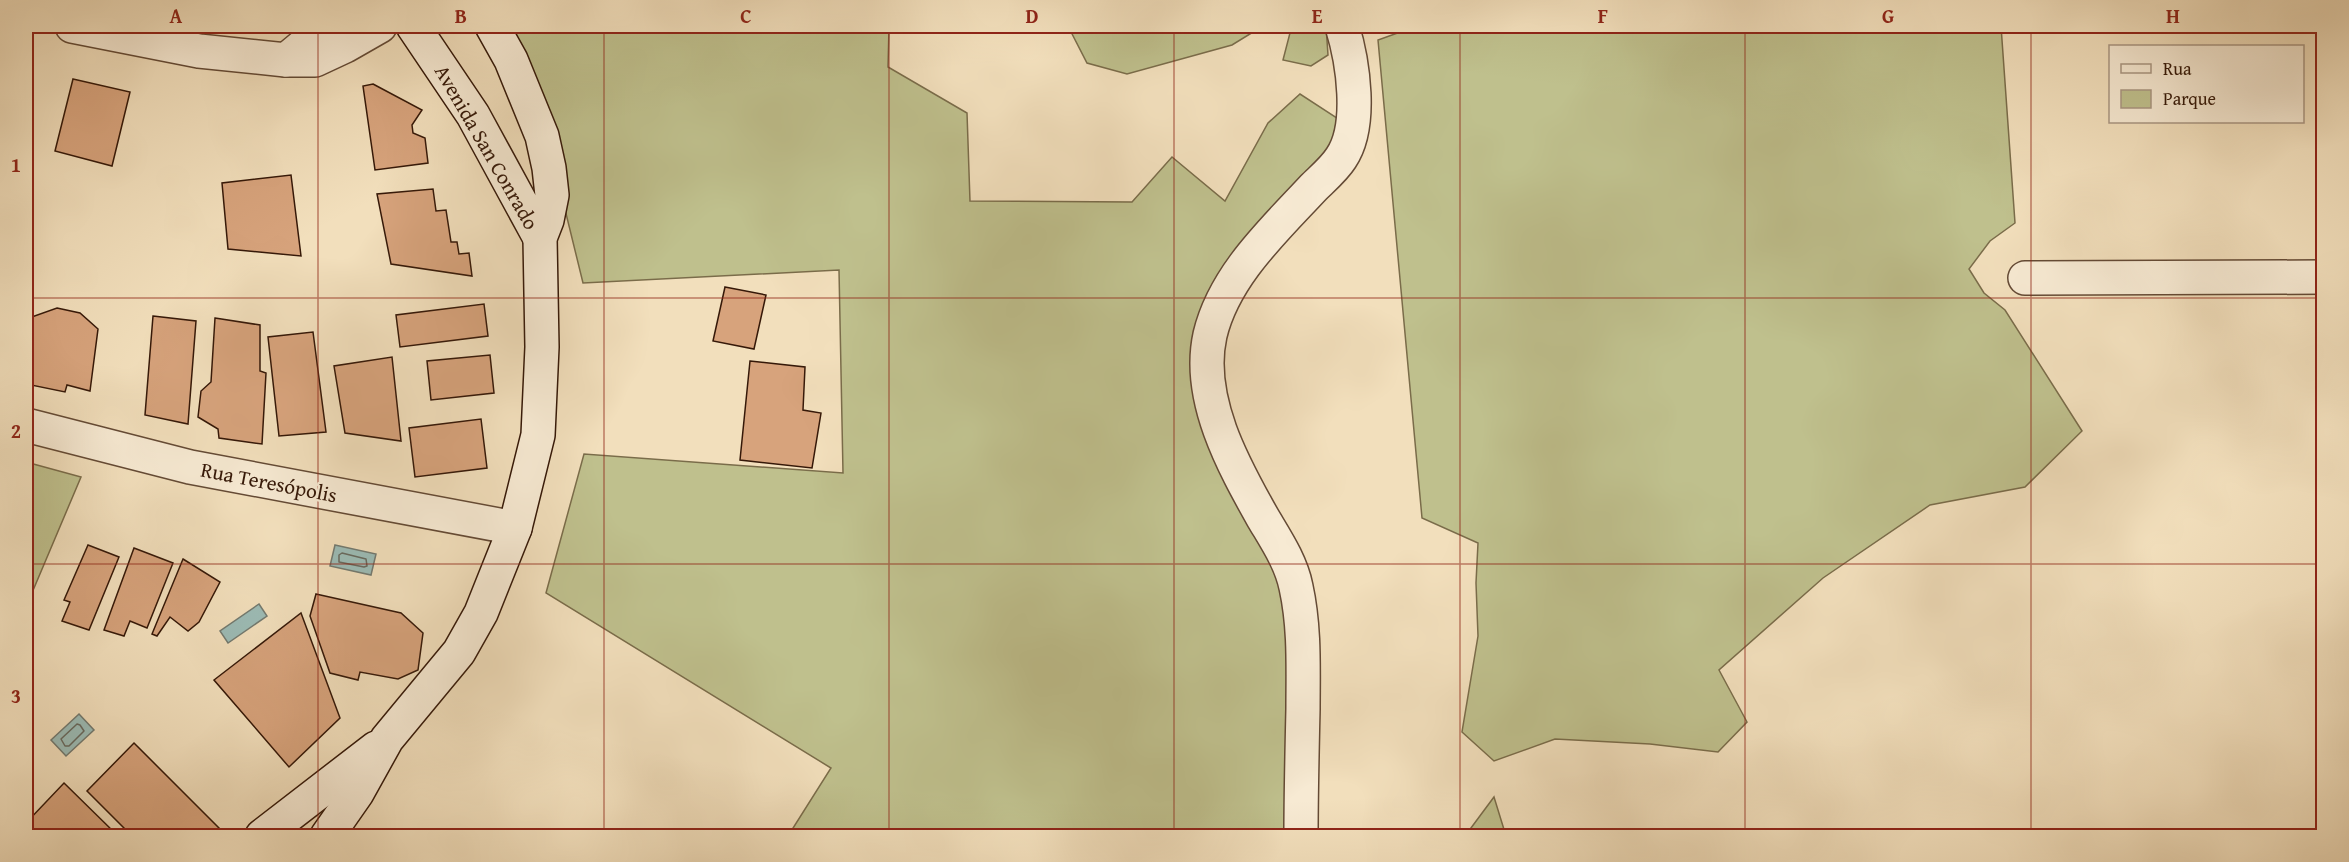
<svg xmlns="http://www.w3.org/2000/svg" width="2349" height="862" viewBox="0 0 2349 862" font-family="'Gentium Book Plus',serif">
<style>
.green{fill:#bfc08d;stroke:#7a6c4a;stroke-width:1.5}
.water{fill:#9cbcb6;stroke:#737a70;stroke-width:1.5}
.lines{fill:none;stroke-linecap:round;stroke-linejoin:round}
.shore{stroke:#686a5f;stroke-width:1.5}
.building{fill:#d7a37c;stroke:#351808;stroke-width:1.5}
.street-casing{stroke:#644a35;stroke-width:36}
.secondary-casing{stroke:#351808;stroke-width:36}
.street{stroke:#f7ead3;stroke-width:33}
.secondary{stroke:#f7ead3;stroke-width:33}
.grid{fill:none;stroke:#8f2418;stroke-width:1.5;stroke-opacity:0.55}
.labels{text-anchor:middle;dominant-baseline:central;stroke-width:4.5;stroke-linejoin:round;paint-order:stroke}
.street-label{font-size:21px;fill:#351808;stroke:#f7ead3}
.neatline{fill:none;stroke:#8f2418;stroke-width:2}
.grid-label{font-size:20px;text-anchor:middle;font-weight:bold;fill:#8f2418}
</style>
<rect width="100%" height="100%" fill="#f2dfbc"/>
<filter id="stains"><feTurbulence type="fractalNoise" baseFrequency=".00333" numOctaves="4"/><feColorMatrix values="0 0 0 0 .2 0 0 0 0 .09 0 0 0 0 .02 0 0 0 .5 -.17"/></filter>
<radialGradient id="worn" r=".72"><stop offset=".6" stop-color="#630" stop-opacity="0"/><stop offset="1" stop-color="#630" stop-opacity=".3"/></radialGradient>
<g class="green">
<path d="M490 26H892L889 27 888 67 967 113 970 201 1132 202 1172 157 1225 201 1268 123 1300 94 1337 118 1331 150 1246 242 1200 407 1289 599 1310 836H788L831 768 546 593 584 454 843 473 839 270 583 283 548 140Z"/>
<path d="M1068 26H1263L1232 45 1127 74 1087 63Z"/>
<path d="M1285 26H1326L1328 55 1311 66 1283 60 1290 33Z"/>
<path d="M1417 26H2001L2015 223 1990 241 1969 269 1984 293 2005 310 2082 431 2025 487 1930 505 1823 578 1719 670 1747 722 1718 752 1650 744 1555 739 1494 761 1462 732 1478 636 1476 583 1478 543 1422 518 1378 40Z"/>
<path d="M26 462 81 477 26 607Z"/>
<path d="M1494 797 1506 836H1465Z"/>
</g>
<g class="water">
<path d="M335 545 376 554 371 575 330 566Z"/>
<path d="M259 604 267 616 228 643 220 631Z"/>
<path d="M79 714 94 730 66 756 51 740Z"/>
</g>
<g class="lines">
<g class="shore">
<path d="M342 553 366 559 367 566 364 567 339 562V555Z"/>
<path d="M77 724 80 725 84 731 69 746H65L61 739Z"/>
</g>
</g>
<g class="building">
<path d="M73 79 130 92 112 166 55 151Z"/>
<path d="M373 84 422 110 412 125 413 133 425 138 428 163 375 170 363 86Z"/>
<path d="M291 175 301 256 228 249 222 183Z"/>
<path d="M433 189 436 211 446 210 451 242H457L459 254 469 253 472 276 391 264 377 194Z"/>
<path d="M725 287 766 295 754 349 713 341Z"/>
<path d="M484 304 488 336 400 347 396 315Z"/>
<path d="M57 308 80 313 98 329 90 391 67 385 65 392 26 384V319Z"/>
<path d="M153 316 196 321 188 424 145 415Z"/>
<path d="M215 318 260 325V371L266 373 262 444 219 438 218 429 198 417 201 391 211 382Z"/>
<path d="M313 332 326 432 279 436 268 337Z"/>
<path d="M490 355 494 393 431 400 427 361Z"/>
<path d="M392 357 401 441 345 433 334 366Z"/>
<path d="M750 361 805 367 803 410 821 413 812 468 740 460Z"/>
<path d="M481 419 487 468 415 477 409 428Z"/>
<path d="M88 545 119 557 89 630 62 621 70 602 64 600Z"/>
<path d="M134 548 173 563 147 628 130 621 124 636 104 630Z"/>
<path d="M183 559 220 582 199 622 188 631 170 617 157 636 152 634Z"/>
<path d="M316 594 401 613 423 633 418 670 398 679 360 672 358 680 330 673 310 616Z"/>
<path d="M301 613 340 718 289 767 214 680Z"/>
<path d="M134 743 225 834 223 836H132L87 791Z"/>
<path d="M64 783 118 836H30L26 832V823Z"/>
</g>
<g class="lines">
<g class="street-casing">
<g id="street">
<path d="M72 26 199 51 286 60H315L345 46 380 26"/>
<path d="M286 60 327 26"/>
<path d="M2025 278 2324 277"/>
<path d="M26 425 190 467 515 528"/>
<path d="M1301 836C1301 794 1302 752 1303 709 1303 669 1305 628 1296 587 1291 562 1276 540 1263 518 1233 465 1196 398 1210 335 1224 276 1273 231 1313 188 1322 179 1334 169 1341 158 1363 126 1353 61 1342 26"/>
</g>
</g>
<g class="secondary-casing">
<g id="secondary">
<path d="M413 26 473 115 540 238"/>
<path d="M262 836 376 748"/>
<path d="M327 836 357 793 387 739 459 652 481 613 515 528 538 435 542 347 540 238 547 220 552 195 549 168 542 136 511 60 492 26"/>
</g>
</g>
<use href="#street" class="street"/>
<use href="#secondary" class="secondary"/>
</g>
<path class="grid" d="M318 26V836M604 26V836M889 26V836M1174 26V836M1460 26V836M1745 26V836M2031 26V836M26 298H2324M26 564H2324"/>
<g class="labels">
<g class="street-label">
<text transform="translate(487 147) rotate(60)">Avenida San Conrado</text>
<text transform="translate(269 482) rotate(11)">Rua Teresópolis</text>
</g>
</g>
<rect width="2349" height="862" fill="none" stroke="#f2dfbc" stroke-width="66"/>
<rect x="2109" y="45" width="195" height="78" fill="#f7ead3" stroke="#a99682" stroke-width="1.5"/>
<rect x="2121" y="64" width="30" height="9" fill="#f7ead3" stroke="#a99682" stroke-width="1.5"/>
<text x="2163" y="75" font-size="18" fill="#351808">Rua</text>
<rect x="2121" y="90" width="30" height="18" fill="#bfc08d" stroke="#a99682" stroke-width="1.5"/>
<text x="2163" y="105" font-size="18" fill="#351808">Parque</text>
<rect x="33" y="33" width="2283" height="796" class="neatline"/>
<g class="grid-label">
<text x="176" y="23">A</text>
<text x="461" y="23">B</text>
<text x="746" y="23">C</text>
<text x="1032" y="23">D</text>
<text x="1317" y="23">E</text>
<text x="1603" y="23">F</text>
<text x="1888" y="23">G</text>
<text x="2173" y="23">H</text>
<text x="16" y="172">1</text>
<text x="16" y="438">2</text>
<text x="16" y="703">3</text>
</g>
<rect width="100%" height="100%" filter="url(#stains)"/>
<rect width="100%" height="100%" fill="url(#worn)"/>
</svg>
